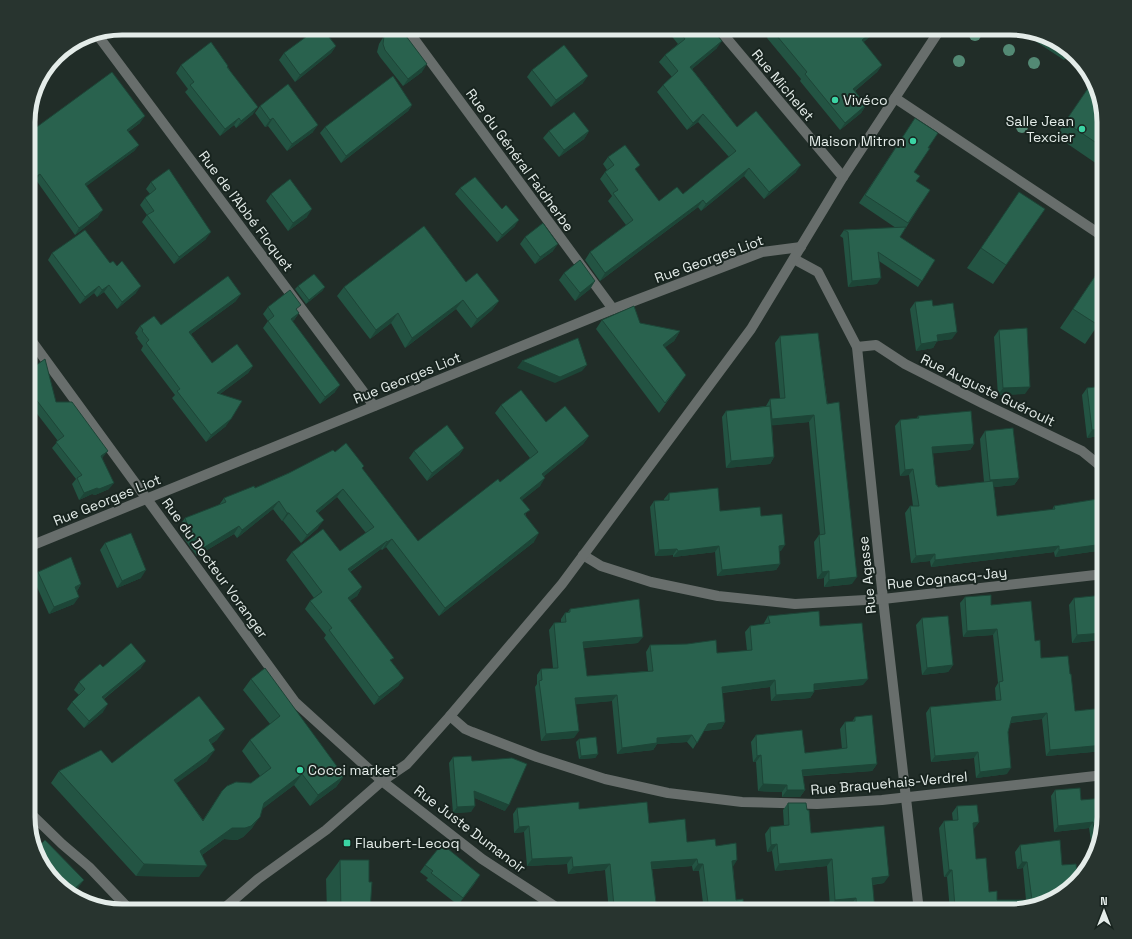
<svg xmlns="http://www.w3.org/2000/svg" width="1132" height="939" viewBox="0 0 1132 939" font-family="'Space Grotesk',sans-serif">
<style>
.lines{fill:none;stroke-linecap:round;stroke-linejoin:round}
.minor{stroke:#686e6c;stroke-width:10}
.tree{fill:#538974}
.wall{fill:#235443}
.shaded-wall{fill:#1d4537}
.building{fill:#29624e;stroke:#1d4537}
.poi-dot{fill:#3bd4a4;stroke:#18241f;stroke-width:1.5}
.labels{text-anchor:middle;dominant-baseline:central;stroke-width:4;stroke-linejoin:round;paint-order:stroke}
.street-label{font-size:14px;fill:#e4ece9;stroke:#18241f}
.poi-label{font-size:14px;fill:#e4ece9;stroke:#18241f;text-anchor:start}
.rim{fill:none;stroke:#e4ece9;stroke-width:5}
</style>
<rect width="100%" height="100%" fill="#212d28"/>
<g class="lines">
<g class="minor">
<path d="M406 28 613 309"/>
<path d="M718 28 843 177"/>
<path d="M96 33 374 406"/>
<path d="M895 98 1104 237"/>
<path d="M794 259 818 272 857 347 883 599 919 911"/>
<path d="M28 336 295 702 382 781 482 859 562 911"/>
<path d="M857 347 876 345 905 364 982 403 1082 451 1104 469"/>
<path d="M28 547 613 309 762 252 801 247"/>
<path d="M583 555 601 566 651 582 718 596 795 604 883 599 1104 574"/>
<path d="M450 716 465 729 472 732 537 757 605 779 668 793 742 802 817 804 882 800 1104 775"/>
<path d="M28 811 62 844 89 867 131 911"/>
<path d="M221 911 258 879 326 830 382 781 407 764 450 716 562 584 751 329 843 177 941 28"/>
</g>
</g>
<g class="tree">
<circle cx="975" cy="35" r="6"/>
<circle cx="1009" cy="50" r="6"/>
<circle cx="959" cy="61" r="6"/>
<circle cx="1034" cy="63" r="6"/>
<circle cx="1022" cy="127" r="6"/>
</g>
<g class="wall">
<path d="M665 28H711L717 48 692 69 737 127 796 172 764 199 744 176 701 211 698 207 600 281 585 260 590 252 626 225 608 201 612 196 600 179 605 172 607 170 603 164 608 157 636 171 659 201 683 194 729 157 698 122 687 130 657 92 663 85 672 77 659 62 665 55 678 44Z"/>
<path d="M768 28H880L863 42 882 65 877 72 855 91 866 105 861 113 840 130 800 81 801 79 767 38 771 31Z"/>
<path d="M1028 32 1046 35 1072 51 1087 72 1066 58 1064 60 1026 35Z"/>
<path d="M384 36 422 72 403 86 380 57 377 52 379 44Z"/>
<path d="M336 46 331 53 295 82 279 60 284 53Z"/>
<path d="M181 65 228 66V67L253 114 236 128 234 125 220 136 185 92 188 89 176 73Z"/>
<path d="M532 70 583 83 551 107 527 77Z"/>
<path d="M1093 81 1097 86 1104 122V160L1100 166 1056 136Z"/>
<path d="M412 105 408 111 341 163 320 133 325 127Z"/>
<path d="M260 106 313 132 287 151 268 126 265 127 255 113Z"/>
<path d="M915 118 928 148 914 172 916 181 930 190 900 237 935 260 918 287 879 261 877 284 848 287 843 238 840 236 844 230 896 228 859 203Z"/>
<path d="M28 121 34 129 140 123 128 132 139 145 134 151 86 186 98 217 75 235 36 180 28 186Z"/>
<path d="M549 131H589L584 139 559 157 543 138Z"/>
<path d="M151 182 206 239 174 264 142 222 147 215 140 205 145 198 150 194 146 189Z"/>
<path d="M460 188 515 226 497 242 455 194Z"/>
<path d="M271 194 307 217 288 231 266 201Z"/>
<path d="M1045 209 993 284 967 268 1006 212Z"/>
<path d="M525 237 553 251 535 264 520 244Z"/>
<path d="M52 253 110 263 136 293 117 309 104 292 97 297 94 293 80 304 48 260Z"/>
<path d="M1104 263V316L1085 344 1060 328Z"/>
<path d="M564 273 595 281 590 289 575 301 559 280Z"/>
<path d="M466 282 499 301 492 310 471 328 456 309 405 348 391 323 370 339 337 296 344 287Z"/>
<path d="M298 286 325 287 322 291 306 304 295 289Z"/>
<path d="M236 301 191 334 212 363 253 366 248 373 220 394 226 426 206 442 172 398 175 395 141 350 143 346 137 338 138 337 135 333 140 326 161 325Z"/>
<path d="M915 302 933 306 952 339 937 341 933 348 916 351 910 309Z"/>
<path d="M268 307 297 311 299 313 294 320 292 321 335 392 320 404 263 328 268 321 263 314Z"/>
<path d="M602 320 640 323 680 331 674 341 665 347 679 385 659 413 596 329Z"/>
<path d="M999 330 1025 394 998 395 994 337Z"/>
<path d="M818 333 852 584 824 587V578L817 579 814 542 819 535H820L809 422 772 425 774 457 770 464 726 468 722 417 726 411 766 406 770 399 780 398 775 343 780 336Z"/>
<path d="M28 371 103 457 102 458 109 489 95 495 92 494 79 500 72 484 76 479 52 448 58 441 28 402Z"/>
<path d="M1104 386V435L1087 438 1082 395 1087 388Z"/>
<path d="M501 405 546 422 589 436 583 444 544 476 540 486 522 500 526 516 534 542 439 616 386 547 382 550 381 549 350 572 362 587 357 596 350 600 391 661 404 678 398 686 374 705 324 638 326 635 305 609 310 601 314 598 286 560 292 552 340 551 366 533 337 497 318 513V528L301 543 283 521H282L273 509 237 538 234 534 197 556 185 540 179 526 185 518 219 505 224 498 255 488 335 452 362 469 418 541 500 482 530 458 495 413Z"/>
<path d="M918 416 974 444 970 450 933 453 936 485 938 487 984 482 980 439 985 431 1019 478 1014 485 994 487 997 516 1052 510 1054 506 1104 498V550L1055 557 1054 552 931 567 930 561 911 563 905 513 910 506H913L909 475 900 476 895 426 900 420 917 418Z"/>
<path d="M464 448 459 455 427 481 409 458 414 451Z"/>
<path d="M669 493 720 511 761 516 781 551H779L780 564 776 570 717 576 715 552 673 557V555L655 556 650 507 654 501 664 500V499Z"/>
<path d="M105 543 141 578 117 588 100 550Z"/>
<path d="M38 572 81 584 77 591 74 604 49 614 33 578Z"/>
<path d="M965 597 991 605 1035 641 1041 658 1070 674 1075 711 1104 708V751L1046 756 1042 719 1010 723 1008 732 1007 774 976 778 974 758 931 762 926 713 930 707 996 701 995 688 998 683 993 635 963 637 960 603Z"/>
<path d="M1074 598 1104 606V636L1102 640 1072 643 1069 605Z"/>
<path d="M570 609 638 643 583 648 587 676 648 671 646 652 650 645 717 653 747 651 745 632 750 626 764 624V623L768 616 820 626 863 685 814 690V692L810 698 771 701 770 687 722 693 725 722 721 729 704 731 693 749 687 742 657 744 653 750 617 754 612 701 576 704 574 738 541 741 535 687 537 684V675L541 669 553 668 549 630 554 623 561 622V619L565 613 568 612Z"/>
<path d="M922 618 953 665 948 672 922 675 916 625Z"/>
<path d="M103 667 141 668 104 699 103 712 84 728 67 709 72 702 79 695 74 690 79 682Z"/>
<path d="M251 679 344 776 336 787 310 806 294 785 262 809 252 828 243 837 237 840 224 839 202 855 199 877 136 876 51 783 59 771 112 763 217 740 211 744 207 761 176 783 203 820 222 791 251 783 260 776 242 751 250 740 270 724 243 690Z"/>
<path d="M855 717 877 764 872 771 803 776 805 790 800 797H782V792L758 791 756 762H753L751 742 756 735 805 753 842 749 840 729 845 722H852Z"/>
<path d="M579 739 598 754 595 758 579 759 576 742Z"/>
<path d="M453 757 472 761 505 811 475 798 471 812 453 813 449 763Z"/>
<path d="M1055 790 1081 800 1104 817 1099 841H1091L1089 828 1054 832 1051 796Z"/>
<path d="M788 803 807 810 811 833 884 883 872 885 875 911H852L851 905 830 907 827 866 775 871 772 851 767 852 765 834 770 827 784 826 783 810Z"/>
<path d="M957 806 979 822 973 829 976 859 989 892 997 900H1026L1023 868 1017 869 1015 852 1020 845 1062 865 1078 881 1010 911H950L947 877H944L939 828 944 821H953L952 813Z"/>
<path d="M517 808 579 809 649 823 687 842 716 846 733 867 736 900 744 911H691L696 904 703 903 699 871H693L692 866 652 869 656 903 651 909 632 911H609L605 870 568 874 567 864 527 866 524 832 514 833 513 814Z"/>
<path d="M340 860 370 911H327L326 879Z"/>
<path d="M425 865 475 883 458 905 426 880 428 878 420 872Z"/>
</g>
<g class="shaded-wall">
<path d="M877 28H880L857 48 862 40Z"/>
<path d="M722 41 717 48 685 75 690 67Z"/>
<path d="M336 46 331 53 295 82 300 75Z"/>
<path d="M427 64 422 72 403 86 408 79Z"/>
<path d="M882 65 877 72 848 97 853 89Z"/>
<path d="M588 76 583 83 551 107 556 100Z"/>
<path d="M412 105 408 111 341 163 346 156Z"/>
<path d="M866 105 861 113 840 130 845 123Z"/>
<path d="M258 107 253 114 236 128 241 121Z"/>
<path d="M703 114 698 122 687 130 693 123Z"/>
<path d="M145 116 140 123 122 136 127 130Z"/>
<path d="M239 118 234 125 220 136 225 129Z"/>
<path d="M273 118 268 126 265 127 270 120Z"/>
<path d="M318 125 313 132 287 151 292 144Z"/>
<path d="M589 131 584 139 559 157 564 150Z"/>
<path d="M139 145 134 151 80 191 85 184Z"/>
<path d="M801 165 796 172 764 199 769 192Z"/>
<path d="M749 168 744 176 701 211 706 204Z"/>
<path d="M40 174 36 180 28 186V182Z"/>
<path d="M703 200 698 207 600 281 605 273Z"/>
<path d="M312 209 307 217 288 231 293 223Z"/>
<path d="M103 210 98 217 75 235 79 228Z"/>
<path d="M519 220 515 226 497 242 502 235Z"/>
<path d="M211 232 206 239 174 264 179 257Z"/>
<path d="M558 244 553 251 535 264 540 257Z"/>
<path d="M881 278 877 284 848 287 852 281Z"/>
<path d="M595 281 590 289 575 301 580 293Z"/>
<path d="M109 285 104 292 97 297 102 290Z"/>
<path d="M99 286 94 293 80 304 85 297Z"/>
<path d="M141 286 136 293 117 309 122 302Z"/>
<path d="M325 287 322 291 306 304 309 300Z"/>
<path d="M241 294 236 301 184 339 189 332Z"/>
<path d="M463 300 456 309 405 348 412 338Z"/>
<path d="M499 301 492 310 471 328 477 319Z"/>
<path d="M299 313 294 320 286 326 291 319Z"/>
<path d="M398 313 391 323 370 339 376 330Z"/>
<path d="M680 331 674 341 656 354 663 345Z"/>
<path d="M957 332 952 339 937 341 933 348 916 351 921 344 937 335Z"/>
<path d="M522 361 587 365 582 371 555 383 517 368Z"/>
<path d="M253 366 248 373 212 400 217 393Z"/>
<path d="M340 385 335 392 320 404 325 397Z"/>
<path d="M1030 387 1025 394 998 395 1003 388Z"/>
<path d="M814 415 809 422 767 426 772 419Z"/>
<path d="M231 419 226 426 206 442 211 435Z"/>
<path d="M1104 429V435L1087 438 1092 430Z"/>
<path d="M589 436 583 444 537 482 542 474Z"/>
<path d="M974 444 970 450 928 454 932 447Z"/>
<path d="M464 448 459 455 427 481 432 473Z"/>
<path d="M108 451 103 457 97 463 101 456Z"/>
<path d="M774 457 770 464 726 468 731 461Z"/>
<path d="M913 469 909 475 900 476 905 470Z"/>
<path d="M545 478 540 486 515 506 520 498Z"/>
<path d="M1019 478 1014 485 985 488 990 480Z"/>
<path d="M114 483 109 489 95 495 92 494 79 500 84 493 97 488Z"/>
<path d="M343 489 337 497 311 519 316 511Z"/>
<path d="M279 501 273 509 237 538 242 530Z"/>
<path d="M287 513H289L283 521H282Z"/>
<path d="M324 520 318 528 301 543 307 535Z"/>
<path d="M239 526 234 534 197 556 203 548Z"/>
<path d="M539 533 534 542 439 616 445 608Z"/>
<path d="M392 539 386 547 382 550 387 542Z"/>
<path d="M387 541 381 549 342 577 348 569Z"/>
<path d="M1104 544V550L1055 557 1059 550Z"/>
<path d="M785 545 781 551 774 552 779 546Z"/>
<path d="M719 546 715 552 673 557 678 551Z"/>
<path d="M1059 546 1054 552 931 567 935 560Z"/>
<path d="M677 549 673 555 655 556 659 550Z"/>
<path d="M935 554 930 561 911 563 916 556Z"/>
<path d="M780 564 776 570 717 576 722 570Z"/>
<path d="M146 570 141 578 117 588 122 581Z"/>
<path d="M829 571 824 578 817 579 822 572Z"/>
<path d="M857 577 852 584 824 587 829 580Z"/>
<path d="M81 584 77 591 75 587Z"/>
<path d="M362 587 357 596 343 606 348 598Z"/>
<path d="M79 597 74 604 49 614 54 607Z"/>
<path d="M997 629 993 635 963 637 967 631Z"/>
<path d="M1104 633V636L1102 640 1072 643 1077 635Z"/>
<path d="M643 637 638 643 578 648 583 642Z"/>
<path d="M146 661 141 668 97 704 102 697Z"/>
<path d="M953 665 948 672 922 675 927 668Z"/>
<path d="M404 678 398 686 374 705 379 697Z"/>
<path d="M868 679 863 685 809 690 814 684Z"/>
<path d="M775 680 770 687 717 693 722 687Z"/>
<path d="M814 692 810 698 771 701 776 695Z"/>
<path d="M617 695 612 701 570 705 575 698Z"/>
<path d="M108 704 103 712 84 728 89 721Z"/>
<path d="M1047 713 1042 719 1008 723 1012 717Z"/>
<path d="M725 722 721 729 703 731 708 724Z"/>
<path d="M36 729 34 732 28 737V736Z"/>
<path d="M225 729 217 740 201 751 209 740Z"/>
<path d="M579 731 574 738 541 741 546 734Z"/>
<path d="M692 735 687 742 657 744 653 750 617 754 622 748 657 738Z"/>
<path d="M1104 745V751L1046 756 1050 750Z"/>
<path d="M215 750 207 761 166 791 174 780Z"/>
<path d="M978 752 974 758 931 762 935 756Z"/>
<path d="M598 754 595 758 579 759 581 756Z"/>
<path d="M761 755 756 762H753L757 756Z"/>
<path d="M877 764 872 771 798 776 802 770Z"/>
<path d="M1011 768 1007 774 976 778 980 772Z"/>
<path d="M302 774 294 785 256 814 264 803Z"/>
<path d="M344 776 336 787 310 806 318 795Z"/>
<path d="M763 784 787 785 782 792 758 791Z"/>
<path d="M787 790H805L800 797H782Z"/>
<path d="M474 791 509 805 505 811 470 796Z"/>
<path d="M475 806 471 812 453 813 457 807Z"/>
<path d="M260 817 252 828 243 837 237 840 224 839 192 862 200 851 232 828Z"/>
<path d="M979 822 974 829 968 830 973 823Z"/>
<path d="M1093 822 1089 828 1054 832 1058 826Z"/>
<path d="M529 826 524 832 514 833 519 827Z"/>
<path d="M1100 835 1099 841H1091L1095 836Z"/>
<path d="M777 844 772 851 767 852 771 845Z"/>
<path d="M572 857 567 864 527 866 532 859Z"/>
<path d="M697 859 692 866 647 869 651 862Z"/>
<path d="M832 859 827 866 775 871 779 864Z"/>
<path d="M737 860 733 867 732 861Z"/>
<path d="M1022 862H1027L1023 868 1017 869Z"/>
<path d="M144 864 207 866 199 877 136 876Z"/>
<path d="M610 864 605 870 568 874 573 867Z"/>
<path d="M698 864H703L699 871H693Z"/>
<path d="M949 870H952L947 877H944Z"/>
<path d="M480 875 475 883 458 905 463 898Z"/>
<path d="M889 876 884 883 867 885 872 878Z"/>
<path d="M84 880 78 888 71 895V892Z"/>
<path d="M856 898 851 905 830 907 835 900Z"/>
<path d="M656 903 651 909 632 911H611L614 906Z"/>
</g>
<g class="building">
<path d="M318 28H322L336 46 300 75 284 53Z"/>
<path d="M394 28H400L427 64 408 79 385 50 383 44 384 36Z"/>
<path d="M676 28H711L722 41 690 67 737 127 756 111 801 165 769 192 749 168 706 204 703 200 605 273 590 252 633 220 613 193 618 190 605 172 614 165 608 157 625 145 640 165 635 169 659 201 677 187 683 194 736 151 703 114 693 123 663 85 678 71 665 55 685 39Z"/>
<path d="M775 28H877L862 40 882 65 853 89 866 105 845 123 805 74 807 72 772 30Z"/>
<path d="M211 42 228 66 227 67 258 107 241 121 239 118 225 129 190 85 194 82 181 65Z"/>
<path d="M564 45 588 76 556 100 532 70Z"/>
<path d="M112 72 145 116 127 130 139 145 85 184 103 210 79 228 40 174 28 182V121L34 129Z"/>
<path d="M393 76 412 105 346 156 325 127Z"/>
<path d="M1093 81 1097 86 1104 122V148L1065 122Z"/>
<path d="M288 84 318 125 292 144 273 118 270 120 260 106Z"/>
<path d="M574 112 589 131 564 150 549 131Z"/>
<path d="M915 118 938 133 928 148H930L914 172 920 176 916 181 930 190 908 223 865 195Z"/>
<path d="M169 169 211 232 179 257 147 215 154 211 145 198 156 189 151 182Z"/>
<path d="M475 177 502 209 506 205 519 220 502 235 460 188Z"/>
<path d="M290 179 312 209 293 223 271 194Z"/>
<path d="M1019 192 1045 209 1006 265 981 248Z"/>
<path d="M543 223 558 244 540 257 525 237Z"/>
<path d="M424 226 466 282 477 273 499 301 477 319 463 300 412 338 398 313 376 330 344 287Z"/>
<path d="M906 227 900 237 935 260 922 281 878 252 881 278 852 281 848 232 844 230Z"/>
<path d="M85 230 110 263 113 261 117 266 122 261 141 286 122 302 109 285 102 290 99 286 85 297 52 253Z"/>
<path d="M580 260 595 281 580 293 564 273Z"/>
<path d="M1104 263V316L1098 325 1073 309Z"/>
<path d="M314 274 325 287 309 300 298 286Z"/>
<path d="M228 276 241 294 189 332 212 363 237 344 253 366 217 393 242 401 231 419 211 435 177 391 180 389 146 343 149 340 142 331 143 330 140 326 154 316 161 325Z"/>
<path d="M290 290 301 305 296 309 299 313 291 319 340 385 325 397 268 321 274 316 268 307Z"/>
<path d="M932 300 933 306 953 303 957 332 937 335 938 341 921 344 915 302Z"/>
<path d="M634 306 640 323 680 331 663 345 686 375 665 403 602 320Z"/>
<path d="M1027 328 1030 387 1003 388 999 330Z"/>
<path d="M818 333 827 404 839 402 857 577 829 580V571L822 572 819 535 825 534 814 415 772 419 770 399 785 398 780 336Z"/>
<path d="M578 338 587 365 560 377 522 361Z"/>
<path d="M45 359 56 402H72L108 451 101 456 114 483 99 489 97 488 84 493 77 478 82 475 56 442 64 436 28 389V386L32 384 28 379V371Z"/>
<path d="M1104 386V429L1092 430 1087 388Z"/>
<path d="M521 390 546 422 565 406 589 436 542 474 545 478 520 498 530 510 524 514 539 533 445 608 392 539 387 542V541L348 569 362 587 348 598 394 658 390 660 404 678 379 697 329 630 332 628 310 601 322 592 292 552 323 529 340 551 374 527 343 489 316 511 324 520 307 535 289 513H287L279 501 242 530 239 526 203 548 190 532 185 518 226 502 224 498 254 486 255 488 289 473 333 450 335 452 346 443 364 466 362 468 418 541 498 479 500 482 538 452 501 405Z"/>
<path d="M770 406 774 457 731 461 726 411Z"/>
<path d="M971 411 974 444 932 447 936 485H937L938 487 993 481 997 516 1055 509 1054 506 1104 498V544L1059 550V546L935 560V554L916 556 910 506H919L913 469 905 470 900 420 919 418 918 416Z"/>
<path d="M447 425 464 448 432 473 414 451Z"/>
<path d="M1013 428 1019 478 990 480 985 431Z"/>
<path d="M718 488 720 511 760 507 761 516 782 514 785 545 779 546 780 564 722 570 719 546 678 551 677 549 659 550 654 501 669 500V493Z"/>
<path d="M131 533 146 570 122 581 105 543Z"/>
<path d="M71 557 81 584 75 587 79 597 54 607 38 572Z"/>
<path d="M991 595V605L1031 601 1035 641 1040 640 1041 658 1068 656 1070 674H1071L1075 711 1104 708V745L1050 750 1047 713 1012 717 1008 732 1011 768 980 772 978 752 935 756 930 707 1001 700 999 682 1003 681 997 629 967 631 965 597Z"/>
<path d="M1103 595 1104 606V633L1077 635 1074 598Z"/>
<path d="M639 599 643 637 583 642 587 676 653 671 650 645 687 644 716 640 717 653 752 650 750 626 770 623 768 616 819 611 820 626 862 623 868 679 814 684V692L776 695 775 680 722 687 725 722 708 724 697 743 692 735 657 738V743L622 748 617 695 575 698 579 731 546 734 539 681 542 680 541 669 558 668 554 623 566 622 565 613 570 612V609Z"/>
<path d="M948 616 953 665 927 668 922 618Z"/>
<path d="M131 643 146 661 102 697 108 704 89 721 72 702 85 689 79 682 100 664 103 667Z"/>
<path d="M265 668 344 776 318 795 302 774 264 803 260 817 251 826 245 828H232L200 851 207 866 144 864 59 771 101 750 112 763 199 696 225 729 209 740 215 750 174 780 203 821 222 791 227 786 236 782 251 783 271 768 250 740 280 716 251 679Z"/>
<path d="M872 715 877 764 802 770 805 790H787V785L763 784 761 755 757 756 756 735 802 730 805 753 847 748 845 722 855 721V717Z"/>
<path d="M28 721 36 729 28 736Z"/>
<path d="M596 737 598 754 581 756 579 739Z"/>
<path d="M471 756 472 761 512 758 527 764 509 805 474 791 475 806 457 807 453 757Z"/>
<path d="M1080 788 1081 800 1104 798V817L1100 835 1095 836 1093 822 1058 826 1055 790Z"/>
<path d="M579 802V809L647 802 649 823 685 819 687 842 715 839 716 846 736 843 737 860 732 861 734 881 736 900 743 899 744 911H696V904L708 903 703 864H698L697 859 651 862 656 903 614 906 610 864 573 867 572 857 532 859 529 826 519 827 517 808Z"/>
<path d="M788 803H806L807 810H809L811 833 884 826 889 876 872 878 875 911H857L856 898 835 900 832 859 779 864 777 844 771 845 770 827 789 825Z"/>
<path d="M977 805 979 822 973 823 976 859 986 858 989 892 997 891V900H1032L1027 862H1022L1020 845 1060 840 1062 865 1076 864 1078 881 1046 904 1010 911H953V907H955L952 870H949L944 821 958 820 957 806Z"/>
<path d="M45 840 84 880 71 892 77 898 60 888 38 858 35 850Z"/>
<path d="M442 844 480 875 463 898 431 873 433 871 425 865Z"/>
<path d="M340 860H369V882H372L370 911H341Z"/>
<path d="M475 907 478 911H471Z"/>
</g>
<g class="poi-dot">
<circle cx="835" cy="100" r="4"/>
<circle cx="1082" cy="129" r="4"/>
<circle cx="913" cy="141" r="4"/>
<circle cx="300" cy="770" r="4"/>
<rect x="343" y="839" width="8" height="8" rx="2"/>
</g>
<g class="labels">
<g class="street-label">
<text transform="translate(783 85) rotate(50)">Rue Michelet</text>
<text transform="translate(520 160) rotate(54)">Rue du Général Faidherbe</text>
<text transform="translate(246 211) rotate(53)">Rue de l'Abbé Floquet</text>
<text transform="translate(709 259) rotate(-20)">Rue Georges Liot</text>
<text transform="translate(407 378) rotate(-22)">Rue Georges Liot</text>
<text transform="translate(988 390) rotate(26)">Rue Auguste Guéroult</text>
<text transform="translate(107 500) rotate(-22)">Rue Georges Liot</text>
<text transform="translate(215 568) rotate(54)">Rue du Docteur Voranger</text>
<text transform="translate(867 575) rotate(-96)">Rue Agasse</text>
<text transform="translate(947 578) rotate(-6)">Rue Cognacq-Jay</text>
<text transform="translate(889 783) rotate(-5)">Rue Braquehais-Verdrel</text>
<text transform="translate(470 829) rotate(37)">Rue Juste Dumanoir</text>
</g>
<g class="poi-label">
<text x="843" y="100">Vivéco</text>
<text x="1074" y="121" text-anchor="end">Salle Jean<tspan x="1074" dy="16">Texcier</tspan></text>
<text x="905" y="141" text-anchor="end">Maison Mitron</text>
<text x="308" y="770">Cocci market</text>
<text x="355" y="843">Flaubert-Lecoq</text>
</g>
</g>
<path d="M0 0H1132V939H0ZM122 35H1010A87 87 0 0 1 1097 122V817A87 87 0 0 1 1010 904H122A87 87 0 0 1 35 817V122A87 87 0 0 1 122 35Z" fill="#28342f" fill-rule="evenodd"/>
<path class="rim" d="M122 35H1010A87 87 0 0 1 1097 122V817A87 87 0 0 1 1010 904H122A87 87 0 0 1 35 817V122A87 87 0 0 1 122 35Z"/>
<g transform="translate(1104 911)" stroke="#18241f" stroke-width="3" paint-order="stroke">
<path d="M0-3L7 15L0 10L-7 15Z" fill="#e4ece9"/>
<text y="-6" font-size="11" font-weight="bold" text-anchor="middle" fill="#e4ece9">N</text>
</g>
</svg>
